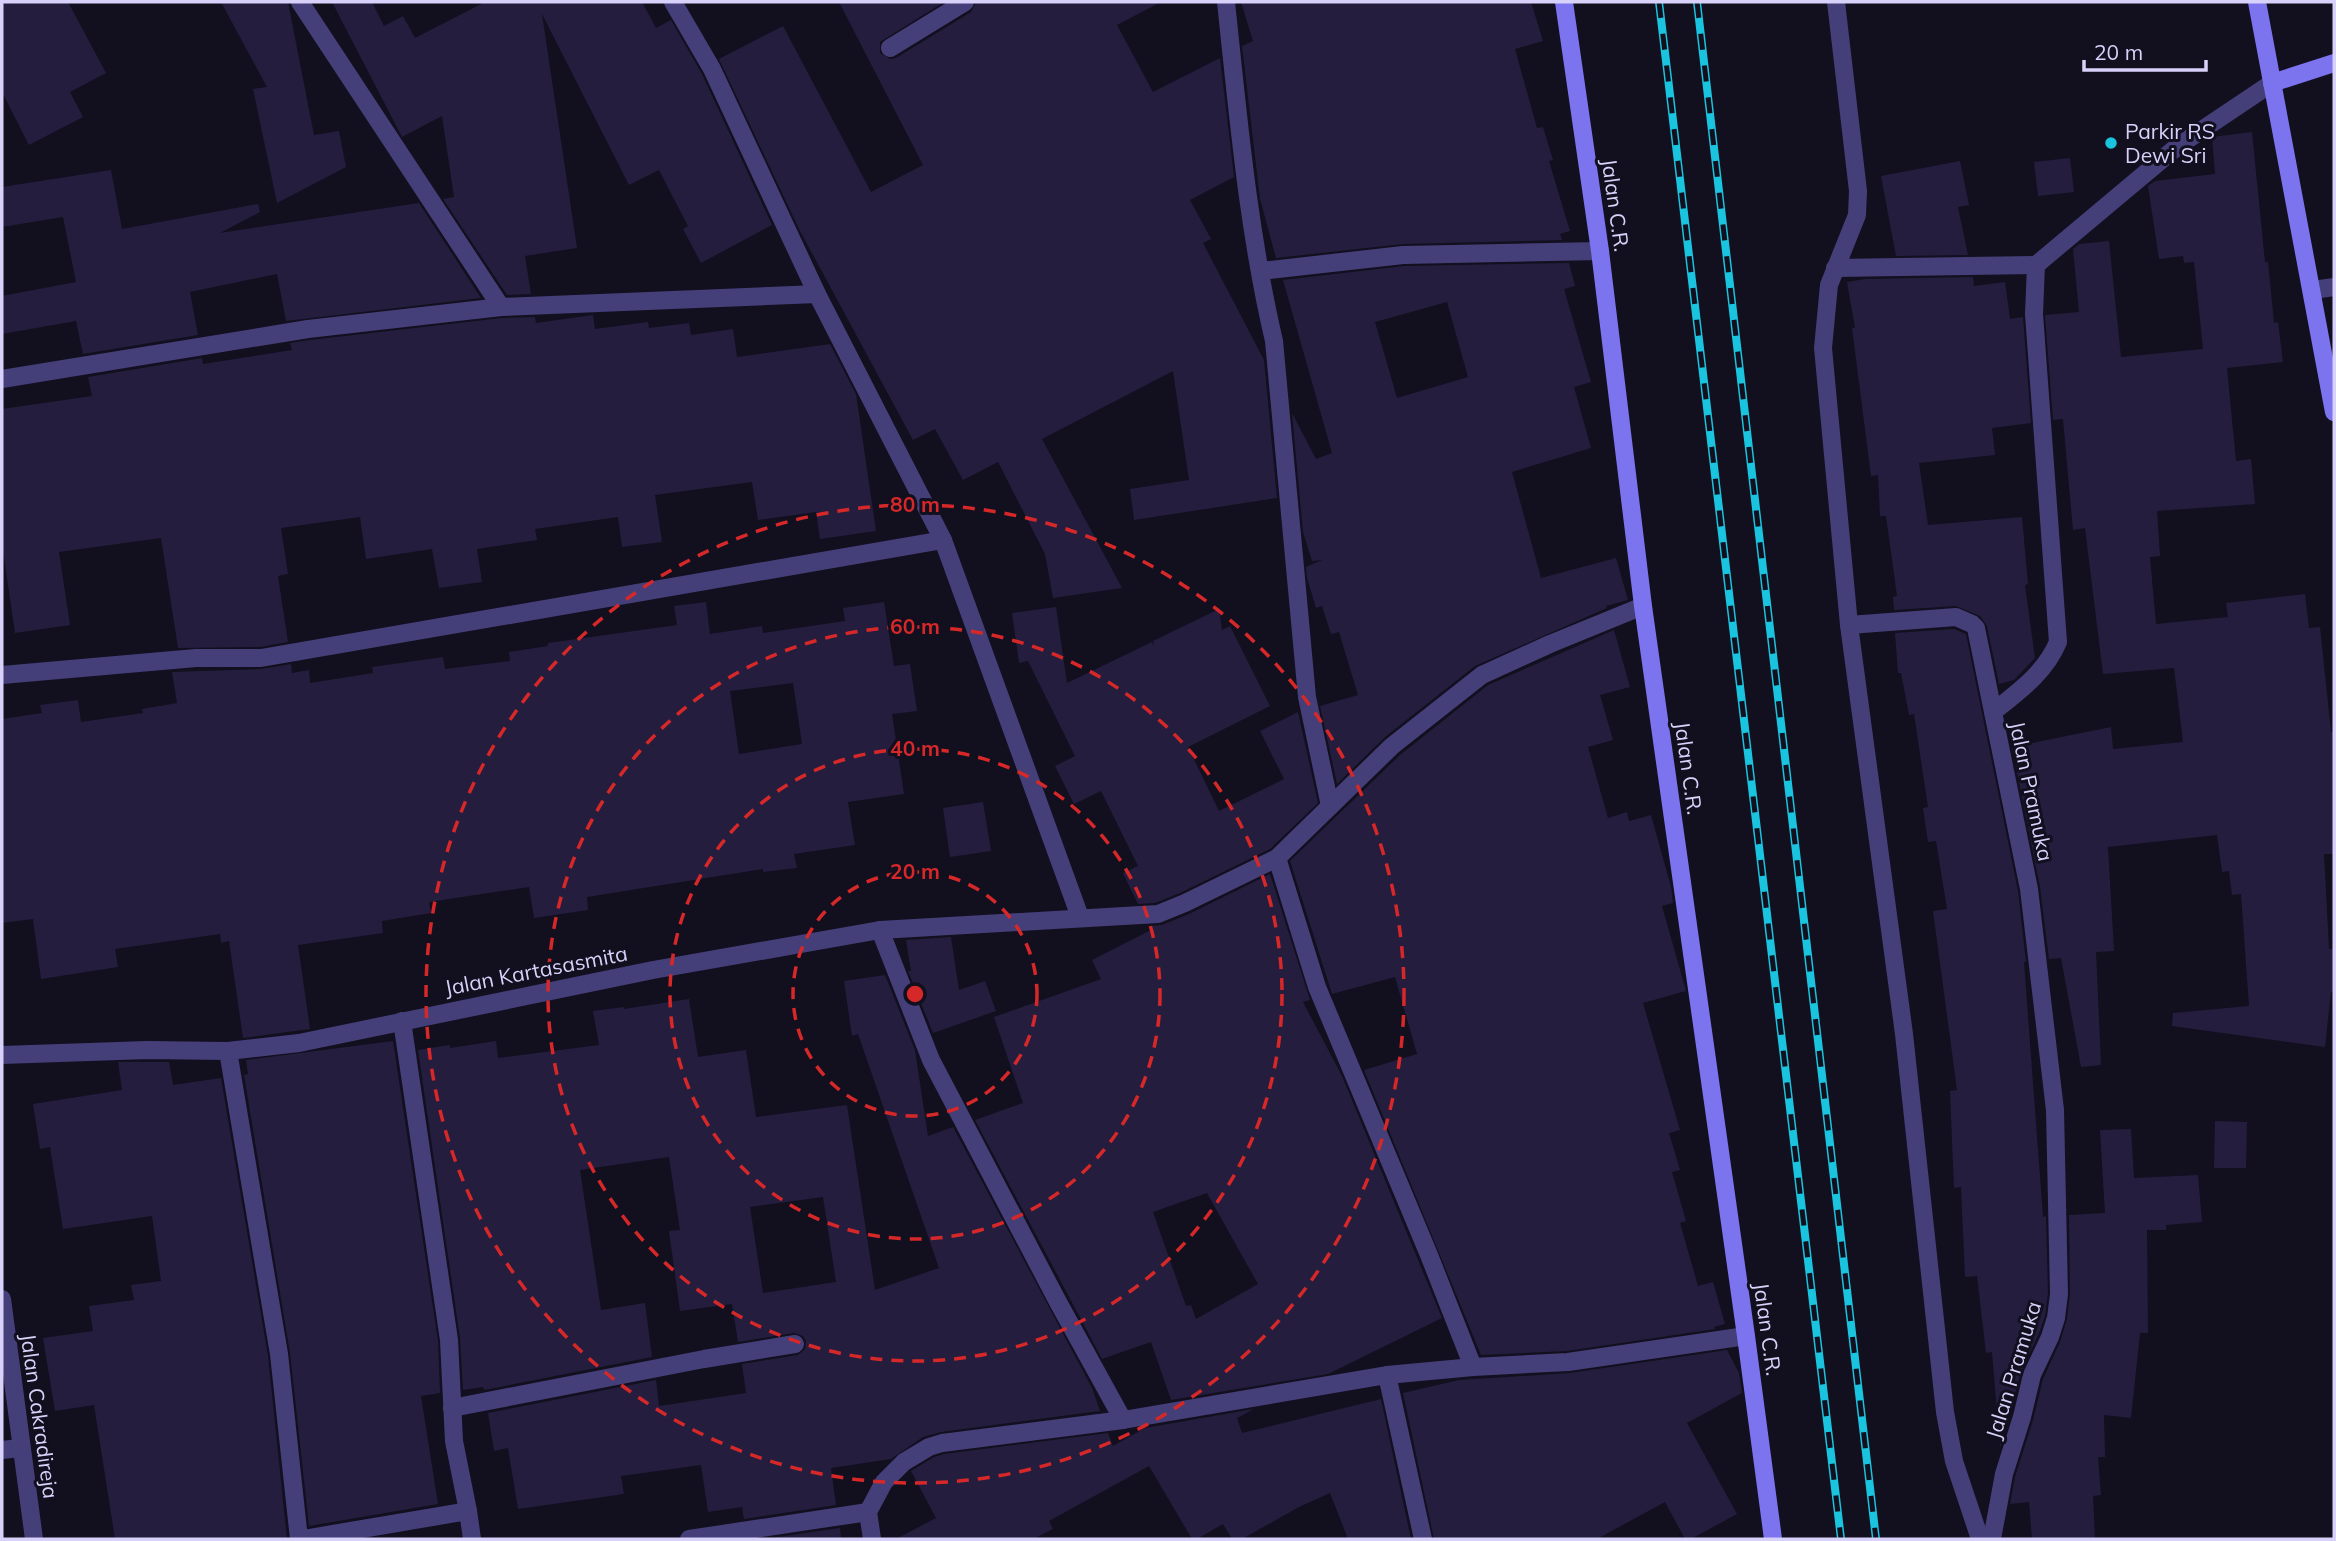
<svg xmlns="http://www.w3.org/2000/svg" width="2336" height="1541" viewBox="0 0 2336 1541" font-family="Mulish,sans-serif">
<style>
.building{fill:#251d3e;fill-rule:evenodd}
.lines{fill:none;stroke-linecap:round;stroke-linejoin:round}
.street{stroke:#443f79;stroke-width:18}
.secondary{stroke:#7c74ef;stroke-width:18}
.rail-casing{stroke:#1ac4de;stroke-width:8}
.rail{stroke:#120f1f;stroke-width:5;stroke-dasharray:16;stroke-linecap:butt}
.ring{fill:none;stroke:#d62828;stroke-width:3.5;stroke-dasharray:12 9}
.poi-dot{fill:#1ac4de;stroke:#120f1f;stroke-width:2.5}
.labels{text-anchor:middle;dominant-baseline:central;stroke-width:6;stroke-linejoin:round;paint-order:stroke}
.poi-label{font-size:21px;fill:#d8d2fa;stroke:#120f1f;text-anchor:start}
.street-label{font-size:21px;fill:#d8d2fa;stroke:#120f1f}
.centre{fill:#d62828;stroke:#120f1f;stroke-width:3.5}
.ring-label{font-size:21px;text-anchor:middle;font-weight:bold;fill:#d62828;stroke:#120f1f;stroke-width:6;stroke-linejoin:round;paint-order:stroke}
</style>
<rect width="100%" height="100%" fill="#120f1f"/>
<g class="building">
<path d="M2 2H68L106 73 70 92 83 117 29 145 2 92Z"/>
<path d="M221 2H288L314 135 339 131 346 167 277 203 253 89 267 87Z"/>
<path d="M332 2H372L384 26 403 16 415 38 485 2H642L656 28 671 20 702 74 772 225 701 263 683 229 688 226 659 170 629 185 542 14 577 248 525 256 531 294 507 295 443 199 454 197 442 116 402 137Z"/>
<path d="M839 2H944L880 42V53L890 59 896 58 971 12 976 2H1161L1117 25 1153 92 1220 58 1234 177 1190 200 1211 239 1203 243 1264 360 1277 498 1134 520 1130 489 1189 480 1173 371 1042 439 1122 588 1053 598 1045 554 998 462 963 480 935 429 913 440 799 229 719 59 783 26 871 192 923 165Z"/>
<path d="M1241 2H1531L1543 41 1515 49 1537 128 1543 127 1553 160 1549 161 1570 231 1560 234 1562 240 1403 244 1276 258 1260 199 1242 46 1253 41Z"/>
<path d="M2252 132 2265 262H2268L2274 323 2278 322 2283 362 2227 368 2236 461 2251 459 2255 504 2157 511 2160 556 2150 557 2156 624 2228 617 2226 603 2305 594 2309 628 2320 627 2331 732 2334 731V854H2324L2329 949H2334V992H2331L2325 1047 2172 1026 2173 1013 2249 1006 2241 894 2232 895 2229 871 2222 872 2217 835 2108 847 2114 951 2096 952 2101 1065 2081 1067 2061 958 2049 959 2040 887 2012 747 2111 727 2113 749 2183 742 2174 668 2103 674 2085 528 2073 530 2063 419 2053 420 2045 315 2079 312 2073 249 2079 244 2109 241 2121 357 2203 349 2194 262 2184 263 2183 256 2159 259 2148 186 2155 181 2215 174 2212 137Z"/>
<path d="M2070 158 2074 192 2038 196 2034 162Z"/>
<path d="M1960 161 1969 205 1958 207 1968 255 1896 256 1881 176Z"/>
<path d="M111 170 122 229 258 204 260 212 220 233 419 203 481 298 286 321 277 274 190 292 198 335 83 354 76 321 2 334V296L76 282 63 217 2 227V187Z"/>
<path d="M1569 263 1575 286 1564 289 1591 382 1574 387 1591 448 1512 472 1541 578 1616 558 1628 600 1606 606 1607 608 1475 666 1385 737 1337 784 1320 706 1358 695 1339 632 1331 634 1322 606 1316 608 1307 578 1306 567 1322 560 1312 561 1303 532 1292 413 1316 459 1332 453 1283 280 1404 266ZM1447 302 1468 377 1397 398 1375 322Z"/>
<path d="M1973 277 1974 286 2005 282 2010 319 2023 317 2031 423 1992 428 1995 455 1919 463 1928 525 2022 517 2028 584 2025 585 2035 658 2014 680 1999 684 1987 626 1980 616 1956 606 1894 610 1893 597 1897 596 1886 516H1880L1878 475 1871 476 1852 328H1855L1847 282 1865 279Z"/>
<path d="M593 315 595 329 648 322 649 328 689 323 691 335 733 329 737 357 830 344 856 394 876 531 820 539 816 512 758 520 752 482 655 495 662 542 622 547 618 517 535 529 537 540 477 549 482 582 439 588 432 549 366 559 360 517 281 528 288 574 278 576 288 642 260 647 178 648 161 538 59 552 70 625 15 633 2 543V409L92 396 88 377 202 358 203 364 292 350 290 343 310 340 502 318 535 317 536 323Z"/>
<path d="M706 602 710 634 762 626 763 633 845 621 843 608 884 602 894 666 910 664 917 711 892 714 904 794 848 802 855 845 794 854 797 868 763 872V869L587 897 588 910 534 918 529 887 429 902 431 913 382 921 383 933 298 945 310 1029 243 1038 229 941 221 943 220 934 115 949 118 967 41 979 33 919 2 923V719L42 713 40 705 78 700 81 722 143 713 142 709 177 703 172 672 261 669 291 664 292 673 309 670 310 683 373 673 372 667 443 657 445 669 510 661 509 652 548 646V643L677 625 674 606ZM793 683 802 744 739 754 730 691Z"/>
<path d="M1056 607 1067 683 1152 642 1154 647 1153 641 1219 609 1222 630 1230 626 1270 706 1188 747 1219 811 1284 779 1260 731 1298 712 1318 803 1270 849 1180 893 1155 903 1138 904 1123 873 1138 866 1101 791 1074 804 1055 766 1075 756 1028 661 1019 663 1012 613Z"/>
<path d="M1954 629 1966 634 2018 891 2026 962H2024L2043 1217 2046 1216 2048 1293 2045 1316 2039 1333 2021 1372 2000 1448 1992 1352 1986 1353 1977 1276 1965 1277 1961 1187 1954 1188 1950 1091 1957 1090 1933 911 1947 909 1936 841 1928 842 1923 808 1928 807 1914 714 1909 715 1901 673H1898L1895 633Z"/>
<path d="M1614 630 1630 687 1600 695 1613 740 1588 747 1608 818 1627 812 1629 821 1651 815 1671 887 1673 903 1662 906 1686 991 1643 1003 1680 1130 1669 1133 1680 1170 1672 1172 1686 1221 1680 1223 1698 1286 1713 1282 1725 1324 1714 1327 1715 1329 1567 1351 1481 1355 1364 1070 1417 1054 1395 977 1332 994 1290 861 1400 755 1488 685Z"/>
<path d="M983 802 991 851 950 857 943 808Z"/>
<path d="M1270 874 1310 1000 1303 1002 1342 1076 1442 1318 1328 1374 1171 1400 1151 1342 1102 1359 975 1120 1023 1103 994 1017 1101 979 1092 960 1151 930 1149 926 1162 925 1189 914ZM1207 1193 1258 1284 1196 1319 1191 1305 1186 1306 1153 1212Z"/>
<path d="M951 937 959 990 985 981 996 1011 933 1033 908 971H911L906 940Z"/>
<path d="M885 975 915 1050 928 1136 953 1127 1092 1388 1100 1411 941 1432 923 1437 891 1459 831 1468 836 1505 744 1519 742 1507 708 1512 701 1465 621 1476 624 1494 518 1509 508 1448 494 1451 488 1413 656 1380 659 1406 746 1393 742 1364 798 1355 805 1349 806 1341 803 1336 794 1333 738 1342 732 1304 680 1311 669 1231 680 1230 669 1157 580 1170 601 1310 645 1303 652 1357 484 1390 483 1387 463 1390 460 1338 418 1050 450 1045V1048L496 1041 498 1058 599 1045 593 1011 624 1007V1009L689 999 698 1057 746 1050 756 1117 847 1105 875 1290 939 1268 858 1034 852 1036 844 981ZM823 1197 836 1282 763 1293 750 1207Z"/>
<path d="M393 1041 438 1341 440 1393 421 1396 438 1504 309 1526 290 1353 244 1075 248 1074 246 1060Z"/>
<path d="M118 1062H169L173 1085 221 1078 268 1356 287 1539H115L94 1405 55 1411 43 1338 93 1331 89 1306 134 1300 131 1285 161 1281 152 1216 63 1229 50 1147 40 1149 33 1104 122 1090Z"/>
<path d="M2215 1121 2247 1122 2246 1168H2214Z"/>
<path d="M2131 1129 2134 1178 2198 1175 2202 1222 2166 1225V1230H2147L2148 1333H2140L2131 1418 2104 1415 2105 1457H2098L2101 1495 2093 1496 2095 1539H2032L2029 1502 2010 1504 2015 1477 2033 1420 2043 1379 2060 1342 2067 1319 2070 1294 2069 1215 2105 1213 2100 1130Z"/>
<path d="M1727 1350 1739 1373 1742 1393 1687 1423 1737 1514 1691 1539H1685L1665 1502 1597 1539H1434L1403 1393 1459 1380 1570 1373Z"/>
<path d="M1381 1399 1411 1539H1348L1330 1493 1299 1507 1242 1539H1232L1223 1524 1197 1539H1192L1149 1466 1049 1521 1053 1529 1033 1539H896L936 1518 911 1471 934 1457 944 1454 1108 1433 1113 1446 1145 1428 1254 1409 1237 1418 1242 1433Z"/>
<path d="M840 1528 841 1539H764Z"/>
</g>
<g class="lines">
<g class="street">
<path d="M300 2 501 307"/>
<path d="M673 2 712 69 817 294 943 540 1080 917"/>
<path d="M1226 2C1238 115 1248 230 1274 341L1307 697 1330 806"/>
<path d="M1836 2 1858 191 1857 215 1829 285 1823 348 1849 625 1956 617 1972 624 1976 628 1993 712"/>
<path d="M890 48 965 2"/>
<path d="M1835 268 2036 265"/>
<path d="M1261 271 1403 255 1600 251"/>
<path d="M2313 290 2334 287"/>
<path d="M2 379 308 329 501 307 817 294"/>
<path d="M1849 625 1904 1034 1945 1412 1954 1461 1980 1539"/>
<path d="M2 675 196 658H261L943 540"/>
<path d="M1277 858 1317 987 1429 1255 1473 1367"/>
<path d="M880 930 931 1060 1058 1302 1123 1420"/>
<path d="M402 1021 449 1340 454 1441 468 1511"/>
<path d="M228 1051 279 1354 299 1539"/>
<path d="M2 1055 147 1050 228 1051 299 1043 653 970 880 930 1158 914 1185 903 1277 858 1392 746 1482 675 1550 644 1643 606"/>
<path d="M2 1299 34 1539"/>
<path d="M1387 1375 1423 1539"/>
<path d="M452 1408 704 1359 795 1344"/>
<path d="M2 1450 20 1448"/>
<path d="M303 1539 468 1511 472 1539"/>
<path d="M689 1539 868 1512"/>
<path d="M872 1539 868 1512 884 1482 904 1462 929 1447 942 1443 1123 1420 1387 1375 1473 1367 1568 1362 1746 1336"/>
<path d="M1992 1539 2004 1474 2022 1417 2032 1375 2050 1337 2056 1318 2059 1294 2055 1110 2029 889 1993 712C2019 691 2045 673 2058 642L2034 314 2036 265 2178 146 2272 83"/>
</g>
<g class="secondary">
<path d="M1564 2 1600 251 1643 606 1746 1336 1773 1539"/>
<path d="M2257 2 2334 412"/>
<path d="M2272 83 2334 63"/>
</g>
<g class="rail-casing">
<g id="rail">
<path d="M1659 2 1841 1539"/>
<path d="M1697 2 1876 1539"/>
</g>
</g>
<use href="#rail" class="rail"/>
</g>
<g class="ring">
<circle cx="915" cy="994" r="122"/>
<circle cx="915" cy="994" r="245"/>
<circle cx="915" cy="994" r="367"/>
<circle cx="915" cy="994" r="489"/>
</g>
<circle class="poi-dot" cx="2111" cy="143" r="7"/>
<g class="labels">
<g class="poi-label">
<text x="2125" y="131">Parkir RS<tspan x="2125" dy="24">Dewi Sri</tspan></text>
</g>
<g class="street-label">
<text transform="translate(1616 205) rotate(82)">Jalan C.R.</text>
<text transform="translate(1689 768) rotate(82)">Jalan C.R.</text>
<text transform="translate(2032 791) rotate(78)">Jalan Pramuka</text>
<text transform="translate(536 970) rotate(-11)">Jalan Kartasasmita</text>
<text transform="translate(1768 1329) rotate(82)">Jalan C.R.</text>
<text transform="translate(2013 1370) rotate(-73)">Jalan Pramuka</text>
<text transform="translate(40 1416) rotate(82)">Jalan Cakradireja</text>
</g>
</g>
<circle cx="915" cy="994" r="10" class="centre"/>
<g class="ring-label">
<text x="915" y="512">80 m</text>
<text x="915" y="634">60 m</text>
<text x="915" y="756">40 m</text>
<text x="915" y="879">20 m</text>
</g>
<rect width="2336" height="1541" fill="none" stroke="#d8d2fa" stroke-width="7"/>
<path d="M2084 60v10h122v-10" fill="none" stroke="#d8d2fa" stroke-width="3.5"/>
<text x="2094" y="60" font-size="21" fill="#d8d2fa" stroke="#120f1f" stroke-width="5" paint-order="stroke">20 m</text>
</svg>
